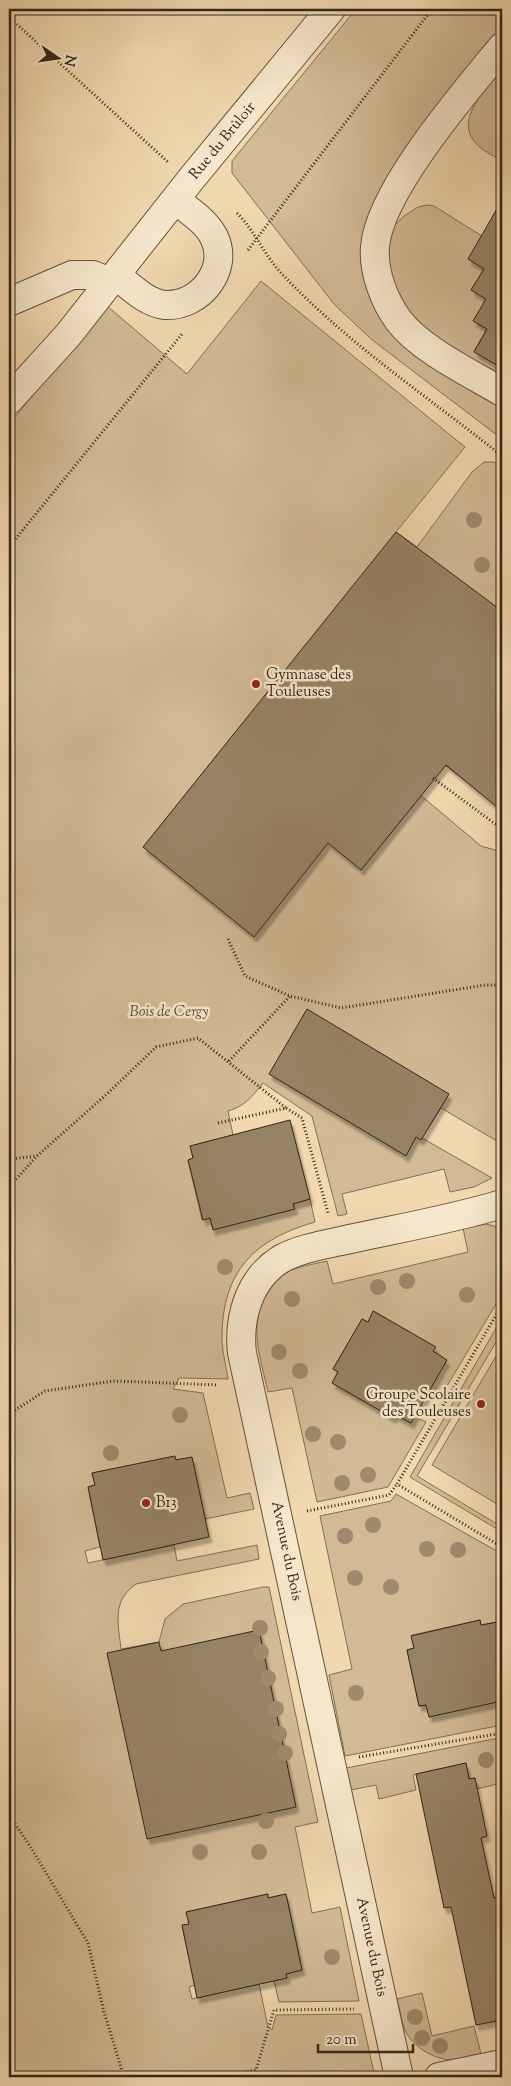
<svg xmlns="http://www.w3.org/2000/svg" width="511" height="2086" viewBox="0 0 511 2086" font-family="'Sorts Mill Goudy',serif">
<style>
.green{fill:#d1ba95;stroke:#827055}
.building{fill:#968365;stroke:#332615;filter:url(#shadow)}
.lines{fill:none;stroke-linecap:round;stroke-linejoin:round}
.minor-casing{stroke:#62523c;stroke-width:30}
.path{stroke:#332615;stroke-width:3;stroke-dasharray:1 2.5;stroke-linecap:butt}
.minor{stroke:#f6e6cb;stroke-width:28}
.tree{fill:#9e8a6c}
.poi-dot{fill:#8f2418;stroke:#f6e6cb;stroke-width:2}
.labels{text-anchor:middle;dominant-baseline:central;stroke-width:5;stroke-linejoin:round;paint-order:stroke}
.street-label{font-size:15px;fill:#332615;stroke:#f6e6cb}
.poi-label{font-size:15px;fill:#332615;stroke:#f6e6cb;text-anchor:start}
.park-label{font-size:15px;font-style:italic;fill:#5a4b35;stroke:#f6e6cb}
</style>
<defs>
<filter id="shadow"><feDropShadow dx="3" dy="5.5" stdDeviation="1" flood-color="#0004"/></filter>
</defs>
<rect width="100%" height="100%" fill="#f1d8af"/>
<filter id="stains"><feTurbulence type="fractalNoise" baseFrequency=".004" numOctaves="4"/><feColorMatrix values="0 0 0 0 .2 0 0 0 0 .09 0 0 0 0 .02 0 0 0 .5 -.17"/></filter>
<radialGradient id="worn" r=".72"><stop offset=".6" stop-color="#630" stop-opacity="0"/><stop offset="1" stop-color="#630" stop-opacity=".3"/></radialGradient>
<g class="green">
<path d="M356 9H502V27L416 144 380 204 376 296 502 402V439L371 339 334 304 232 173V161Z"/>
<path d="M502 66V160C441 134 477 101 502 66Z"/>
<path d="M427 205 434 206 482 236 484 269 471 290 486 299 473 321 487 329 474 351 502 368V382L419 330 390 283 386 251 391 229 404 216 418 207Z"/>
<path d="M261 281 465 447 396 532 417 547 472 472 484 462H494L502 469V809L436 758 412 788 481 846 502 852V1144L441 1108 422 1138 492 1178 474 1187 450 1192 444 1169 342 1194 347 1214 338 1216 312 1116 263 1083C252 1097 245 1106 228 1111L233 1135 191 1146 193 1158 188 1160 202 1220 210 1218 213 1229 294 1208 293 1204 310 1199 315 1222C255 1239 222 1271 222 1337 222 1351 226 1365 228 1379L179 1378 173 1389 203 1393 227 1498 250 1493 254 1509 205 1519 192 1457 176 1460 175 1456 92 1473 95 1485 88 1487 100 1547 85 1551 88 1563 174 1545 177 1561 257 1545 259 1559 136 1584C112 1601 118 1622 121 1649L159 1642 165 1619 183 1604 263 1587H269L318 1822 295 1827 312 1913 340 1907 359 2001 279 2002 274 1981 286 1978V1974L302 1970 286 1894 268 1898 267 1894 186 1912 189 1924 182 1926 195 1985 189 1987 192 1999 259 1984 268 2027 272 2030 276 2015 361 2014 375 2077H9V424L107 306 187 374Z"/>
<path d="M486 1224 502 1228V1294L441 1396 430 1389 447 1360 433 1351 435 1347 374 1311 368 1322 362 1319 333 1369 338 1372 332 1383 393 1418 396 1415 410 1423 414 1416 426 1422 388 1487 317 1502 292 1388 268 1392C261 1359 247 1324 268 1292 273 1284 280 1275 289 1271 301 1266 314 1264 327 1261L333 1284 468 1252 463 1228Z"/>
<path d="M502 1318V1332L417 1476 502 1527V1532L410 1477Z"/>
<path d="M502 1346V1507L432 1465Z"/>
<path d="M396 1494 502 1554V1628L499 1629 497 1622 481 1625 480 1620 412 1635 414 1648 407 1650 419 1706 502 1696V1725L345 1756 329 1675 352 1669 320 1516 391 1501Z"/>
<path d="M499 1738 502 1751V1783L477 1789 475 1778 469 1779 466 1763 413 1775 416 1790 379 1799 376 1785 351 1790 346 1768Z"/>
<path d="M422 1993 432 2036 474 2026 481 2054C472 2057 463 2060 453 2060 435 2060 412 2047 405 2030 401 2020 400 2009 397 1999Z"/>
</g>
<g class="building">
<path d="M502 200V368L474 352 487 329 473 321 486 299 471 290 484 269 468 259Z"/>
<path d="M396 532 502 611V811L446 765 361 870 328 843 254 937 143 847Z"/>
<path d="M307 1009 449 1094 421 1140 416 1137 406 1156 269 1074Z"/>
<path d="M290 1120 310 1199 293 1204 295 1209 213 1230 210 1218 203 1220 188 1160 193 1158 190 1146Z"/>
<path d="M373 1311 436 1347 433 1351 447 1360 411 1423 396 1415 393 1418 332 1383 338 1372 333 1369 362 1319 368 1322Z"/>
<path d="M175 1456 176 1460 192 1457 209 1537 103 1560 88 1487 95 1485 92 1473Z"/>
<path d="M480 1620 481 1625 498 1622 502 1641V1701L429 1717 426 1705 419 1706 407 1650 414 1648 411 1636Z"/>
<path d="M259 1630 296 1807 147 1839 107 1653 159 1642 161 1651Z"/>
<path d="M466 1763 469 1779 475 1778 487 1836 481 1838 494 1898 502 1896V2020L476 2025 451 1907 444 1908 416 1774Z"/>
<path d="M268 1894V1898L286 1894 302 1970 286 1974 287 1978 197 1998 182 1925 189 1924 186 1912Z"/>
</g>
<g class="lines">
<g class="minor-casing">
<g id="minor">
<path d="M502 47C466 91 379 191 375 247 373 271 384 301 399 321 420 349 472 374 502 392"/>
<path d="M116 275C130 286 146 303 165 305 199 307 230 270 214 237 206 221 189 211 176 200"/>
<path d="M9 302 72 275H93L110 282"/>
<path id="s1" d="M9 400 68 335 192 178 331 9"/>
<path d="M399 2077 242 1353C238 1318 249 1279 281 1259 301 1248 328 1244 350 1239 401 1228 453 1219 502 1204"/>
<path d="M439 2077 502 2064"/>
</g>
</g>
<g class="path">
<path d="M9 17 168 162"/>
<path d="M237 213C255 231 264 255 282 274 347 343 428 397 502 456"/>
<path d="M248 250 432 9"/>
<path d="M9 547 182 334"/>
<path d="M433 778 502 829"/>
<path d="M228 939 245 976 290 996 341 1008 485 985H502"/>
<path d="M229 1061 290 996"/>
<path d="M218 1123 286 1108 302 1118 328 1213"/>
<path d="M9 1159 37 1156"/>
<path d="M9 1187 37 1156 108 1093 156 1047 198 1038 286 1108"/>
<path d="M502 1305 397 1484 502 1547"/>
<path d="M9 1414 45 1391 113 1381 218 1385"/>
<path d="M307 1511 389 1495 397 1484"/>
<path d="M359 1757 502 1733"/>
<path d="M9 1815 30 1846 88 1943 104 2012 124 2077"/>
<path d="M213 2077 256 2070 274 2010 354 2009"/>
</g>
<use href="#minor" class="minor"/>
</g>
<g class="tree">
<circle cx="474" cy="520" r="8"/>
<circle cx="482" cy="565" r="8"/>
<circle cx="225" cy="1267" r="8"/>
<circle cx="407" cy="1281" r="8"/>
<circle cx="378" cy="1287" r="8"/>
<circle cx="467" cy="1295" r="8"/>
<circle cx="292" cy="1299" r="8"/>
<circle cx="279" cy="1352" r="8"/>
<circle cx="300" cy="1371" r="8"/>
<circle cx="180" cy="1415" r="8"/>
<circle cx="313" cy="1434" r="8"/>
<circle cx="338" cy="1442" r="8"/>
<circle cx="111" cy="1453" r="8"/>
<circle cx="368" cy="1475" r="8"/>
<circle cx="342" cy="1483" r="8"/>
<circle cx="373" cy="1525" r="8"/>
<circle cx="345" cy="1536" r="8"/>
<circle cx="427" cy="1549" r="8"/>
<circle cx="458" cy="1550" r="8"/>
<circle cx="355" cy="1578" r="8"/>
<circle cx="391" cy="1587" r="8"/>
<circle cx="260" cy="1628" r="8"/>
<circle cx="261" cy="1652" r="8"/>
<circle cx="268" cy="1678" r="8"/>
<circle cx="356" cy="1693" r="8"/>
<circle cx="276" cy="1709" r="8"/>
<circle cx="279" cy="1734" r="8"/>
<circle cx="285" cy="1753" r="8"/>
<circle cx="486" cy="1760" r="8"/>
<circle cx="266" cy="1821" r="8"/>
<circle cx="200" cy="1852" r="8"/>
<circle cx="259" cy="1852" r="8"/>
<circle cx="332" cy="1957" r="8"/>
<circle cx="415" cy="2017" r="8"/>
<circle cx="422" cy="2038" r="8"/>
<circle cx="440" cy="2046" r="8"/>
</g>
<g class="poi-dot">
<circle cx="256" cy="684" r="5"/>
<circle cx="481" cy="1404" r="5"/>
<circle cx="146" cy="1503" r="5"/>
</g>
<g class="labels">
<g class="street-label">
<text stroke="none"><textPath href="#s1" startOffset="336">Rue du Brûloir</textPath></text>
<text transform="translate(286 1551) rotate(78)">Avenue du Bois</text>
<text transform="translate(371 1947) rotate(78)">Avenue du Bois</text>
</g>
<g class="poi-label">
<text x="266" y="675">Gymnase des<tspan x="266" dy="17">Touleuses</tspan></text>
<text x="471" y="1395" text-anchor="end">Groupe Scolaire<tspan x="471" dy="17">des Touleuses</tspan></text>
<text x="156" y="1503">B13</text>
</g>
<g class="park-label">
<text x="169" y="1012">Bois de Cergy</text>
</g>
</g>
<rect width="511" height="2086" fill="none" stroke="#f1d8af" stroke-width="30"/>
<rect x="10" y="10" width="491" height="2066" fill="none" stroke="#332615" stroke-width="2.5"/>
<rect x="15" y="15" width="481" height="2056" fill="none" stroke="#332615"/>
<g transform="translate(58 58) rotate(103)" stroke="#f6e6cb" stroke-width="4" paint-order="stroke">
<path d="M0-4L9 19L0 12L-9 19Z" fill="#332615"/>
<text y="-8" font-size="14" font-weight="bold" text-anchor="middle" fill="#332615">N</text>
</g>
<path d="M318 2044v8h95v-8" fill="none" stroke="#332615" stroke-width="2.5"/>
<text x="326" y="2044" font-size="15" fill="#332615" stroke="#f6e6cb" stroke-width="4" paint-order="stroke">20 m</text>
<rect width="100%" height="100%" filter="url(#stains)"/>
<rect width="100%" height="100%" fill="url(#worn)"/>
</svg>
